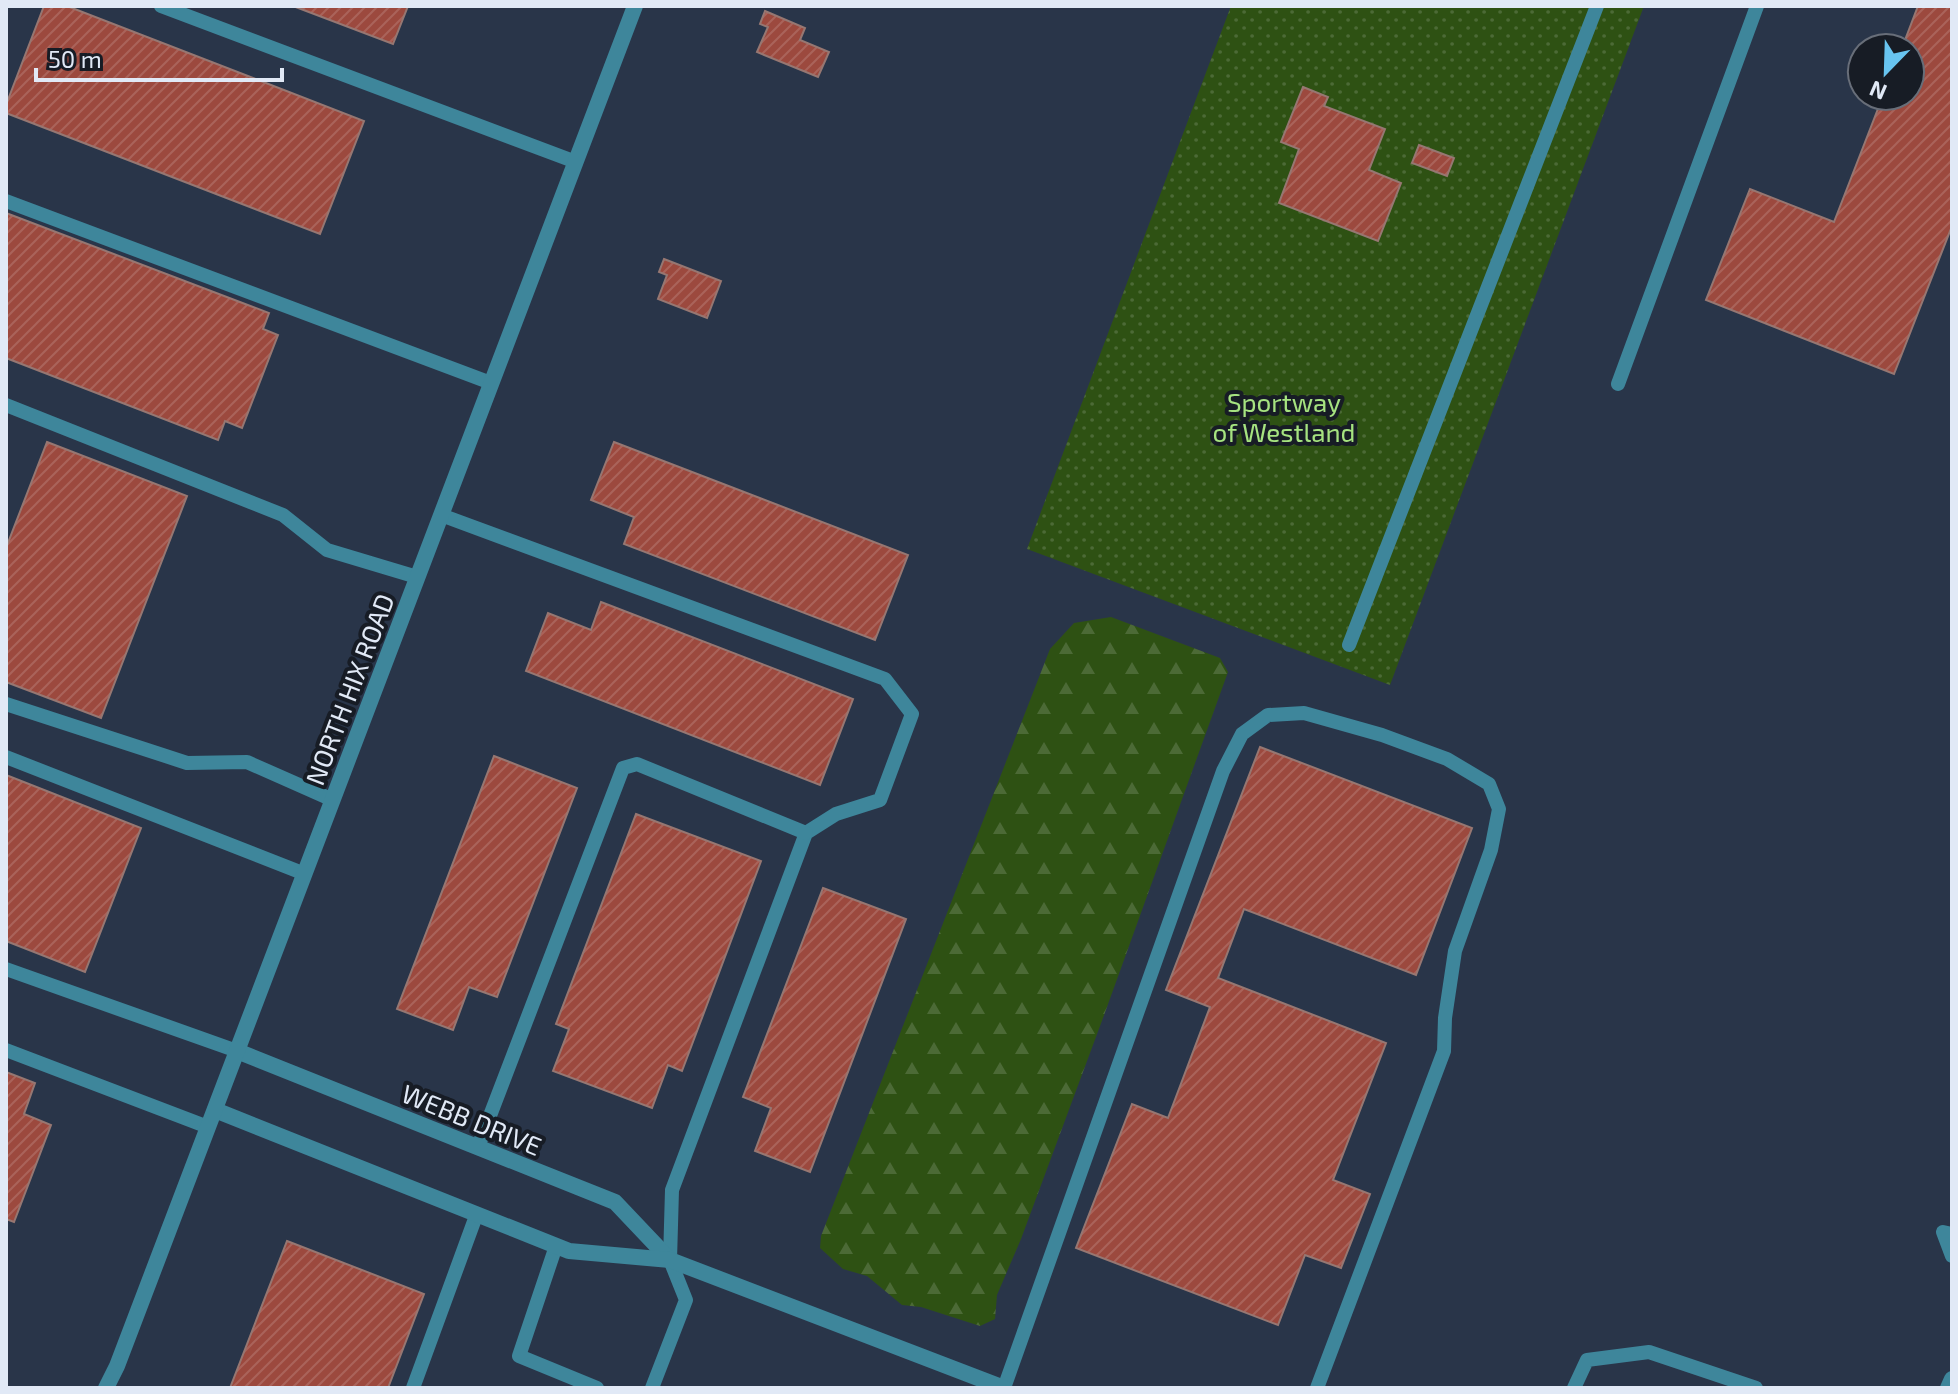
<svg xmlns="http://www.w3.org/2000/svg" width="1958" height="1394" viewBox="0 0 1958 1394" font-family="'Exo 2',sans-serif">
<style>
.forest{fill:url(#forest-firs)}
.park{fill:url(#park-dots)}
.building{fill:url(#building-hatch);stroke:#967772;stroke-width:2}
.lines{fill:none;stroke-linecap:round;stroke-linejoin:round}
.service{stroke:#3e869b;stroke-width:14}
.minor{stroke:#3e869b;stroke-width:16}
.tertiary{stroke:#3e869b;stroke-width:16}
.labels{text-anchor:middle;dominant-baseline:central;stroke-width:8;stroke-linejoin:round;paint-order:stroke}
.park-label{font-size:26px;fill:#a6e380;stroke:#171c25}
.street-label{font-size:26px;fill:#e1e9f6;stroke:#171c25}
</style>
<defs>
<pattern id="forest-firs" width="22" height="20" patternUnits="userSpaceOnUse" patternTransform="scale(2)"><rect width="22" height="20" fill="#2e5113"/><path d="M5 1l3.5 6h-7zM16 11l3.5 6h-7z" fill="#4c6a36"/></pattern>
<pattern id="park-dots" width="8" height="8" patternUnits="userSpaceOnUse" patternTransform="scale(2)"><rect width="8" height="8" fill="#2e5113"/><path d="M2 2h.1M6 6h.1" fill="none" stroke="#4c6a36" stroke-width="1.8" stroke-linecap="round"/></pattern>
<pattern id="building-hatch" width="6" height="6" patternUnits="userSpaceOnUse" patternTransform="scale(2)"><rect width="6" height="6" fill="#9c493e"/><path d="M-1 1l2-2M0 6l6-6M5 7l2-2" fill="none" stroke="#aa635a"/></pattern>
</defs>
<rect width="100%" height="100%" fill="#293549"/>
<path class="forest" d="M1111 617 1220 658 1228 672 1103 1018 1021 1239 997 1295 995 1319 980 1326 921 1307 902 1305 867 1276 843 1269 820 1248 821 1236 1050 649 1074 623Z"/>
<path class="park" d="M1231 6H1644L1390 685 1027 549Z"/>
<g class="building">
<path d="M44 6H67L364 121 320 234 6 113V105Z"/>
<path d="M293 6H408L393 44Z"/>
<path d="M1918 6H1952V226L1894 374 1706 300 1750 189 1834 222 1883 96H1910V48H1902Z"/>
<path d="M765 11 805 28 800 40 829 52 818 77 757 52 768 27 760 24Z"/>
<path d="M1303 87 1328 97 1324 106 1385 129 1369 170 1401 183 1378 241 1279 203 1299 149 1281 142Z"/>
<path d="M1419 145 1454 158 1447 176 1412 163Z"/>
<path d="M6 213 269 313 263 329 278 335 242 428 225 421 218 440 6 358Z"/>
<path d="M664 259 721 281 707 318 658 299 667 275 659 272Z"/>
<path d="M47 442 187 496 101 718 6 682V548Z"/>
<path d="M614 442 908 555 875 640 624 544 634 517 591 500Z"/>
<path d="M601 602 853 699 820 785 526 671 548 613 591 630Z"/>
<path d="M1260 747 1472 828 1416 975 1244 909 1218 978 1386 1043 1333 1180 1370 1194 1341 1268 1305 1255 1278 1325 1076 1248 1132 1104 1168 1118 1210 1007 1166 990Z"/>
<path d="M494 756 577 788 497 997 469 987 453 1030 397 1009Z"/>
<path d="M6 775 141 828 85 972 6 941Z"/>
<path d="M636 814 761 861 682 1071 668 1065 652 1108 553 1071 569 1029 556 1024Z"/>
<path d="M823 888 906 919 810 1172 755 1151 771 1108 743 1097Z"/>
<path d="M6 1072 35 1083 24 1114 51 1125 14 1222 6 1219Z"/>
<path d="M287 1241 424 1294 388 1388H230Z"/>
</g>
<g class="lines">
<g class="service">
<path d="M161 6 576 162"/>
<path d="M6 201 491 383"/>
<path d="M1618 384 1757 6"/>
<path d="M6 405 283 515 327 550 417 577"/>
<path d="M441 515 885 679 912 714 880 800 836 814 806 833 672 1190 670 1260 686 1300 652 1388"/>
<path d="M1349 645 1597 6"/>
<path d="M6 704 187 763 247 762 333 800"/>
<path d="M6 757 305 874"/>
<path d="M6 969 237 1051"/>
<path d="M6 1050 208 1127"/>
<path d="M478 1147 623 768 637 764 806 833"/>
<path d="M1952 1234 1943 1232 1952 1256"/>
<path d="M556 1246 519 1356 597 1388"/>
<path d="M413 1388 476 1216"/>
<path d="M1004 1388 1223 771 1242 734 1268 715 1304 713 1382 735 1447 759 1489 784 1499 809 1491 850 1455 951 1445 1018 1444 1051 1317 1388"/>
<path d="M1574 1388 1587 1360 1649 1352 1756 1388"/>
</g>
<g class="minor">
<path d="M237 1051 615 1202 670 1260"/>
<path d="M215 1110 569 1251 670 1260 1004 1388"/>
<path d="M1948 1388 1952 1379"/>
</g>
<path class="tertiary" d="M106 1388 117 1366 635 6"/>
</g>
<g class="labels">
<g class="park-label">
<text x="1284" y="401">Sportway<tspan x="1284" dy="30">of Westland</tspan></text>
</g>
<g class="street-label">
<text transform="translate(349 689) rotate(-69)">NORTH HIX ROAD</text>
<text transform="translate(472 1119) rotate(22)">WEBB DRIVE</text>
</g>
</g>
<rect width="1958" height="1394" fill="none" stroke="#e1e9f6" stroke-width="16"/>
<g transform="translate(1886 72) rotate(203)"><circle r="38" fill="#171c25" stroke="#686e79" stroke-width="2"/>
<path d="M0-6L14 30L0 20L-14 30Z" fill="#68c4f0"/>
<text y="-12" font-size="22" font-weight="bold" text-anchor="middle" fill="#e1e9f6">N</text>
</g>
<path d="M36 68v12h246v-12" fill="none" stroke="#e1e9f6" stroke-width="4"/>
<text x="48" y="68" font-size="24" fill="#e1e9f6" stroke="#171c25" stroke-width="6" paint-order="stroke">50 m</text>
</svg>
